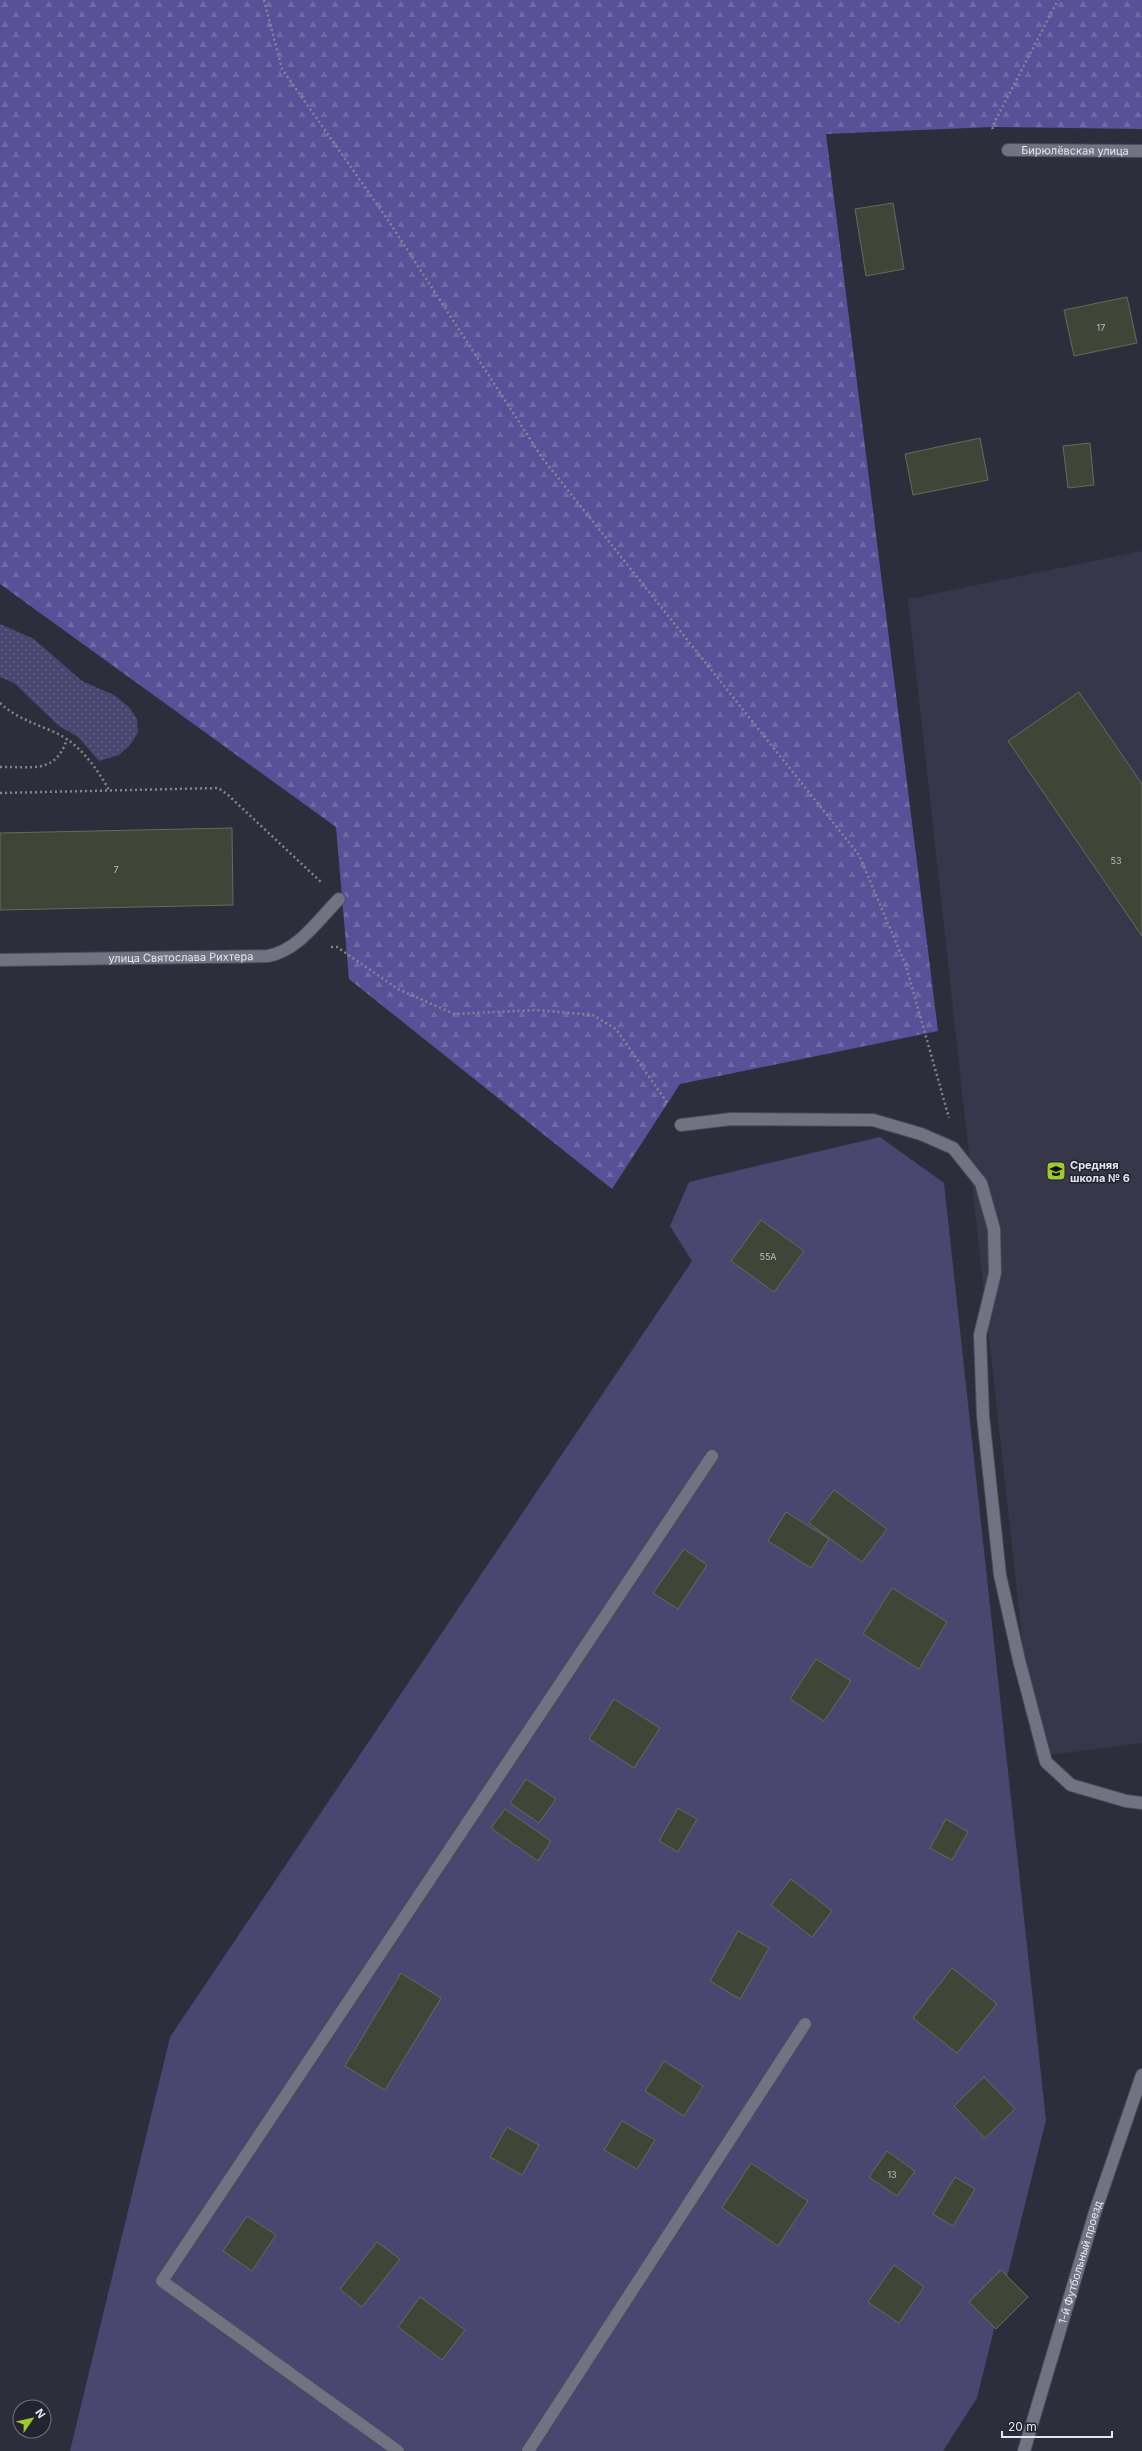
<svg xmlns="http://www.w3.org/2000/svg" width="1142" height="2451" viewBox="0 0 1142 2451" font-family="Inter,sans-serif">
  <defs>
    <pattern id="grass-dots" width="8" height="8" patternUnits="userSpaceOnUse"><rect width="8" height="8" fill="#494670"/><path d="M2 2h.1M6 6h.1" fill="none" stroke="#636185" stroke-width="1.8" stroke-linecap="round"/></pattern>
    <pattern id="forest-firs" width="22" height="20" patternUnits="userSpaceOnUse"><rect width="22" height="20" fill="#595198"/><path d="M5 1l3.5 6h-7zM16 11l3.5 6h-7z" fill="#716aa7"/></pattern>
  </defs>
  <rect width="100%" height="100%" fill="#2d2d3c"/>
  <path fill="#37364a" d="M 1142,551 L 1142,1743 L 1035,1757 L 908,599 Z"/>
  <path fill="url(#grass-dots)" d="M 0,624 L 34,639 L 82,681 L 114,695 L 129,707 L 137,719 L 138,733 L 130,745 L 119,755 L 99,761 L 78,737 L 59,726 L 14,683 L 0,677 Z"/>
  <path fill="url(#forest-firs)" d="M 0,0 L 1142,0 L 1142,129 L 992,127 L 826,134 L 938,1031 L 680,1084 L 612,1189 L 349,979 L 336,827 L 0,584 Z"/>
  <path fill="#494670" d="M 880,1137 L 944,1183 L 1046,2120 L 977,2398 L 943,2451 L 70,2451 L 170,2037 L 692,1261 L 670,1226 L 689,1182 Z"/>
  <path fill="#404637" stroke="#656c5b" d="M 893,203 L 904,269 L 866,276 L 855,209 Z
    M 1127,297 L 1137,343 L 1074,356 L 1064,310 Z
    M 980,438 L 988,480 L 913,495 L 905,454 Z
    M 1090,443 L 1094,485 L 1068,488 L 1063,446 Z
    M 1079,692 L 1142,784 L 1142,936 L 1008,741 Z
    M 232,828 L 233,905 L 0,910 L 0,833 Z
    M 761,1220 L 804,1251 L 774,1292 L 731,1261 Z
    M 834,1490 L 887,1529 L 862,1562 L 809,1523 Z
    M 786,1512 L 829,1539 L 811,1568 L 768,1541 Z
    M 684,1549 L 707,1565 L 678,1609 L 653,1593 Z
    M 892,1588 L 947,1622 L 919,1669 L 863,1634 Z
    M 816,1659 L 851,1681 L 824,1721 L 790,1699 Z
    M 614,1699 L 660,1728 L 634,1768 L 589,1739 Z
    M 526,1779 L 556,1799 L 539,1823 L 510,1803 Z
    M 678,1808 L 697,1819 L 678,1852 L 659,1841 Z
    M 505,1809 L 551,1841 L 538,1861 L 491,1828 Z
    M 946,1819 L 968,1832 L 952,1860 L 930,1848 Z
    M 791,1879 L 832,1911 L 812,1937 L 771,1905 Z
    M 738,1931 L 769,1948 L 740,1999 L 710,1981 Z
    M 952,1968 L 997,2004 L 957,2053 L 913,2018 Z
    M 401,1973 L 441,1998 L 385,2090 L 345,2066 Z
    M 664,2061 L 703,2086 L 684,2116 L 645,2091 Z
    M 984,2077 L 1015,2109 L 985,2138 L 954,2106 Z
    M 622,2121 L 655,2140 L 637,2169 L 604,2150 Z
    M 507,2127 L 539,2145 L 522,2175 L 490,2157 Z
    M 887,2151 L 915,2171 L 897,2196 L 869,2177 Z
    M 751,2163 L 808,2201 L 778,2246 L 722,2208 Z
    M 955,2177 L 975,2189 L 953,2226 L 933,2214 Z
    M 247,2216 L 276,2235 L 252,2271 L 223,2251 Z
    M 377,2242 L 400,2259 L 362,2307 L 340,2289 Z
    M 894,2265 L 924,2287 L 899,2323 L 868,2302 Z
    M 1001,2270 L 1028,2297 L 996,2329 L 969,2302 Z
    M 420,2297 L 465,2330 L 442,2360 L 398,2327 Z"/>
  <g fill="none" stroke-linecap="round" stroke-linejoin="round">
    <defs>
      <g id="minor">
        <path id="s1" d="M 1008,150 L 1142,151"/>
        <path id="s2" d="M 0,960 L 268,956 C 299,950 318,920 339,899"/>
        <path d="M 681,1125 L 731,1119 L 873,1120 L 921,1134 L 953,1148 L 981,1183 L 994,1229 L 995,1273 L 980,1335 L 983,1416 L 1000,1575 L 1019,1660 L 1046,1762 L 1071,1785 L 1126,1801 L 1142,1803"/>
        <path d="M 398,2451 L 162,2281 L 712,1456"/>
        <path d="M 528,2451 L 805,2024"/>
        <path id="s3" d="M 1024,2451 L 1095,2212 L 1142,2075"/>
      </g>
    </defs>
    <use href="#minor" stroke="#4c4b57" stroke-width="14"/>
    <path stroke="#858591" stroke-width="2.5" stroke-dasharray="2 3" stroke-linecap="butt" d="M 264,0 L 282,69 L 388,220 L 543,459 L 859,855 L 906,966 L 949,1118
      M 993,129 L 992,127 L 1058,0
      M 0,703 C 16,718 34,723 54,732 C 79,743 96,767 109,790
      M 0,767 C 32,766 55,775 67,739
      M 0,793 L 218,788 L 227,794 L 321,882
      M 331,947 L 337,947 L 398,989 L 454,1014 L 537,1010 L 593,1015 L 616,1029 L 668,1104"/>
    <use href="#minor" stroke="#727283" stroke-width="12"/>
  </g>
  <defs>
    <symbol id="school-square" viewBox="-11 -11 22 22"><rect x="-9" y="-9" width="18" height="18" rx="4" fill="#9eca2e" stroke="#232331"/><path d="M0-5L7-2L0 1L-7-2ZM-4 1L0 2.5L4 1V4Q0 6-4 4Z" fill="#111"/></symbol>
  </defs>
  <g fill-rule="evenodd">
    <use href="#school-square" x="1045" y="1160" width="22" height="22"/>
  </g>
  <g text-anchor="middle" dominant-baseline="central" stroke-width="3" stroke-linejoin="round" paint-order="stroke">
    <g font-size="9" fill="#bcbdc1">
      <text x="1101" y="327">17</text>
      <text x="1116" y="860">53</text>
      <text x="116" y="869">7</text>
      <text x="768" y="1256">55А</text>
      <text x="892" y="2174">13</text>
    </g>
    <g font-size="11" fill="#e5e5ef" stroke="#232331">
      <text stroke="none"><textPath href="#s1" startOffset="67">Бирюлёвская улица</textPath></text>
      <text stroke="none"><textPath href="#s2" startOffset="181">улица Святослава Рихтера</textPath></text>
      <text stroke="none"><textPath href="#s3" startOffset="197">1-й Футбольный проезд</textPath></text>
    </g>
    <g font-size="11" font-weight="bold" fill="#e5e5ef" stroke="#232331" text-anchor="start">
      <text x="1070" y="1165">Средняя<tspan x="1070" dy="13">школа № 6</tspan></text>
    </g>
  </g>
  <g transform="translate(32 2419) rotate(56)"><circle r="19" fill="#232331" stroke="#71717d"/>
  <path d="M0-3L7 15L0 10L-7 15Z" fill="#9eca2e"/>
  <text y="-6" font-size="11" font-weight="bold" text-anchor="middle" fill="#e5e5ef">N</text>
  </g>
  <path d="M1002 2431v6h110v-6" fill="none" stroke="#e5e5ef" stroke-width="2"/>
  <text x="1008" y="2431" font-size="12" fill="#e5e5ef" stroke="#232331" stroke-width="3" paint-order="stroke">20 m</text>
</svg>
